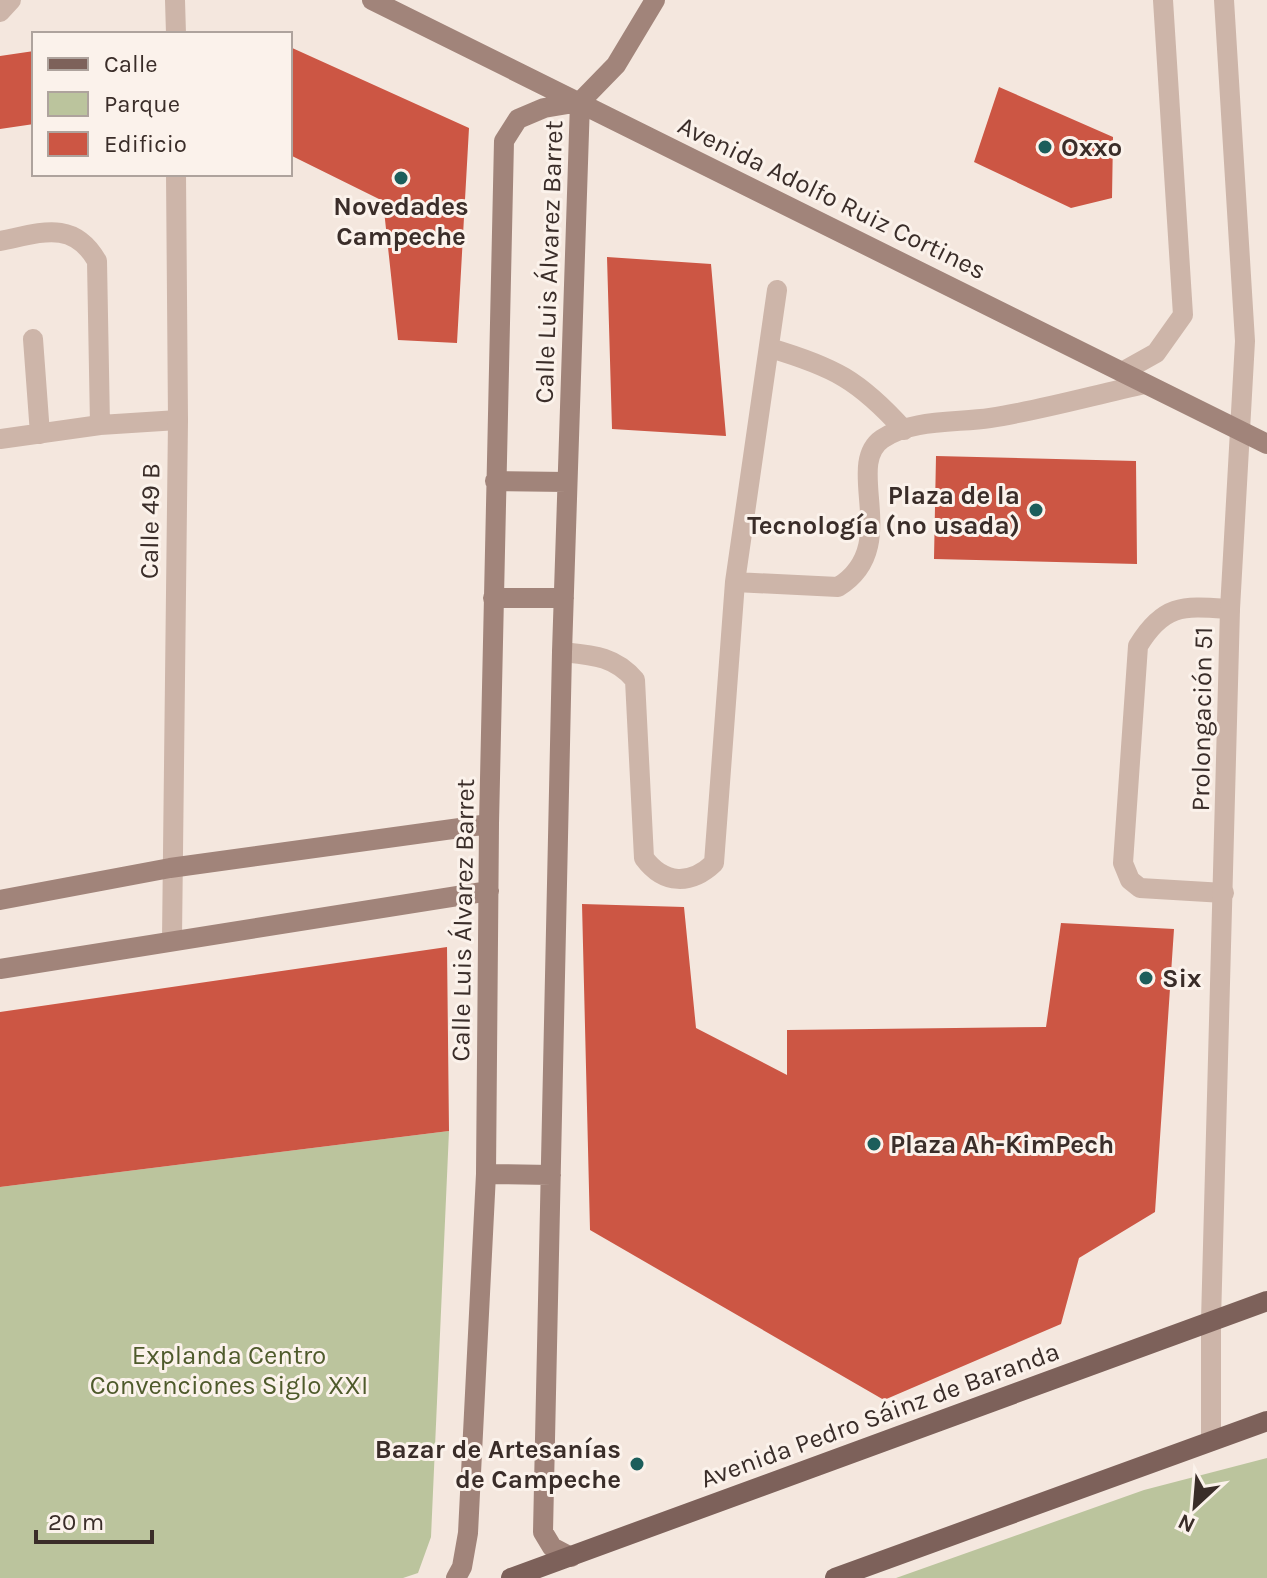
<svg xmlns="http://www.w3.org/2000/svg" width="1267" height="1578" viewBox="0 0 1267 1578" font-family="Karla,sans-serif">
  <rect width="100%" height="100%" fill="#f4e7de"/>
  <path fill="#bbc49d" d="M 449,1131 L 431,1537 L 418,1573 L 403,1578 L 0,1578 L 0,1187 Z
    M 1267,1458 L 1267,1578 L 896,1578 L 1144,1490 Z"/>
  <path fill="#cc5644" d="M 290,47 L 469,128 L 457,343 L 398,340 L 383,201 L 290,155 Z
    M 34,51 L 34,124 L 0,129 L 0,56 Z
    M 999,87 L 1113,137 L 1112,198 L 1071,208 L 974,162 Z
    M 607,257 L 711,264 L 726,436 L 612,429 Z
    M 936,456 L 1136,461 L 1137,564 L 934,559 Z
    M 582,904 L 684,907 L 696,1028 L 787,1075 L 787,1030 L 1046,1027 L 1061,923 L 1174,929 L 1155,1212 L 1079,1258 L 1061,1324 L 884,1400 L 590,1230 Z
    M 447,947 L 449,1131 L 0,1187 L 0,1012 Z"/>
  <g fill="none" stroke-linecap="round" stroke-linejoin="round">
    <path stroke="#cdb5a9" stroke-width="20" d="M 0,12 L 11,0
      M 0,241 C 40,233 73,219 97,261 L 100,425
      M 33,339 L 40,434
      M 770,348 C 834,367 859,380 904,430
      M 0,439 L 100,425 L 178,420
      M 735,582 L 777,290
      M 562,652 C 592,655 615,656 635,680 L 644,858 C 664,885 691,885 714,863 L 735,582 L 838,587 C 903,547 843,466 882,439 C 911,419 957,423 990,418 C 1042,410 1094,395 1145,384
      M 1224,893 L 1140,888 L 1130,880 L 1123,863 L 1138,646 C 1164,603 1184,606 1230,609"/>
    <path stroke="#cdb5a9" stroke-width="20" d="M 175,0 L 176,34
      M 1122,372 L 1156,353 L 1183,315 L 1163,0
      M 172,939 L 178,420 L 176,174
      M 1211,1441 L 1211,1321 L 1230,609 L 1245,341 L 1224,0"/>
    <path stroke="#a1847a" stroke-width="20" d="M 372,0 L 1267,444
      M 580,102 L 616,65 L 655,0
      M 495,481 L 567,482
      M 493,598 L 564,598
      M 0,900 L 170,868 L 489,824
      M 0,969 L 489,891
      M 486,1174 L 551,1175
      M 571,1557 L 552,1547 L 543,1532 L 562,652 L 580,102
      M 456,1578 L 462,1567 L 468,1533 L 486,1174 L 489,824 L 504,141 L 518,119 L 544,108 L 580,102"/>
    <path stroke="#7d615a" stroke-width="20" d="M 511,1578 L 1267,1301
      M 835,1578 L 1267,1421"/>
  </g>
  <g fill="#1c5e5b" stroke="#fbf2eb" stroke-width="3">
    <circle cx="1045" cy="147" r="8"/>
    <circle cx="401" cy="178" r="8"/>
    <circle cx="1036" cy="510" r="8"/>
    <circle cx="1146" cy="978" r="8"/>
    <circle cx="874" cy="1144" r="8"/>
    <circle cx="637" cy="1464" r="8"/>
  </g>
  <g text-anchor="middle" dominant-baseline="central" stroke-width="6" stroke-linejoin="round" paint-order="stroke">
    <g font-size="26" font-weight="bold" fill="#3a2d29" stroke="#fbf2eb" text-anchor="start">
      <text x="1061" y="147">Oxxo</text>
      <text x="401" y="206" text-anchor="middle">Novedades<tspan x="401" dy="30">Campeche</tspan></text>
      <text x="1020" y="495" text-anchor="end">Plaza de la<tspan x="1020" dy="30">Tecnología (no usada)</tspan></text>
      <text x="1162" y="978">Six</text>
      <text x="890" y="1144">Plaza Ah-KimPech</text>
      <text x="621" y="1449" text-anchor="end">Bazar de Artesanías<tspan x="621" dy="30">de Campeche</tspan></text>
    </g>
    <g font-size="26" fill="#3a2d29" stroke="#fbf2eb">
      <text transform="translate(832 198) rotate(26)">Avenida Adolfo Ruiz Cortines</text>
      <text transform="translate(549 262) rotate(-88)">Calle Luis Álvarez Barret</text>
      <text transform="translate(150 521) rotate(-89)">Calle 49 B</text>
      <text transform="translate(1202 719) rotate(-89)">Prolongación 51</text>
      <text transform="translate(463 920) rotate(-89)">Calle Luis Álvarez Barret</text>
      <text transform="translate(880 1415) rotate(-20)">Avenida Pedro Sáinz de Baranda</text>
    </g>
    <g font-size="26" fill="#4e5a2b" stroke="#fbf2eb">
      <text x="229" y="1355">Explanda Centro<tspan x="229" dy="30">Convenciones Siglo XXI</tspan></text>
    </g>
  </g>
  <rect x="32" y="32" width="260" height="144" fill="#fbf2eb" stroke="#aea39d" stroke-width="2"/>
  <rect x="48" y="58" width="40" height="12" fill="#7d615a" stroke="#aea39d" stroke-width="2"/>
  <text x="104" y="72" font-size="24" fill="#3a2d29">Calle</text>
  <rect x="48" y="92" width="40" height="24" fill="#bbc49d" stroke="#aea39d" stroke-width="2"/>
  <text x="104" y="112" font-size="24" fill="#3a2d29">Parque</text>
  <rect x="48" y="132" width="40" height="24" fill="#cc5644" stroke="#aea39d" stroke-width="2"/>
  <text x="104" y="152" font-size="24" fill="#3a2d29">Edificio</text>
  <g transform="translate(1195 1506) rotate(206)" stroke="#fbf2eb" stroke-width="6" paint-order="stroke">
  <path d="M0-6L14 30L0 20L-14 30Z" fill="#3a2d29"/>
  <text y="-12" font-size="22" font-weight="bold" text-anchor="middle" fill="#3a2d29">N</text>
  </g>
  <path d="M36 1530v12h116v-12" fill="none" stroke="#3a2d29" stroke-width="4"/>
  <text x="48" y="1530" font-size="24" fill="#3a2d29" stroke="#fbf2eb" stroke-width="6" paint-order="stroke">20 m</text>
</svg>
